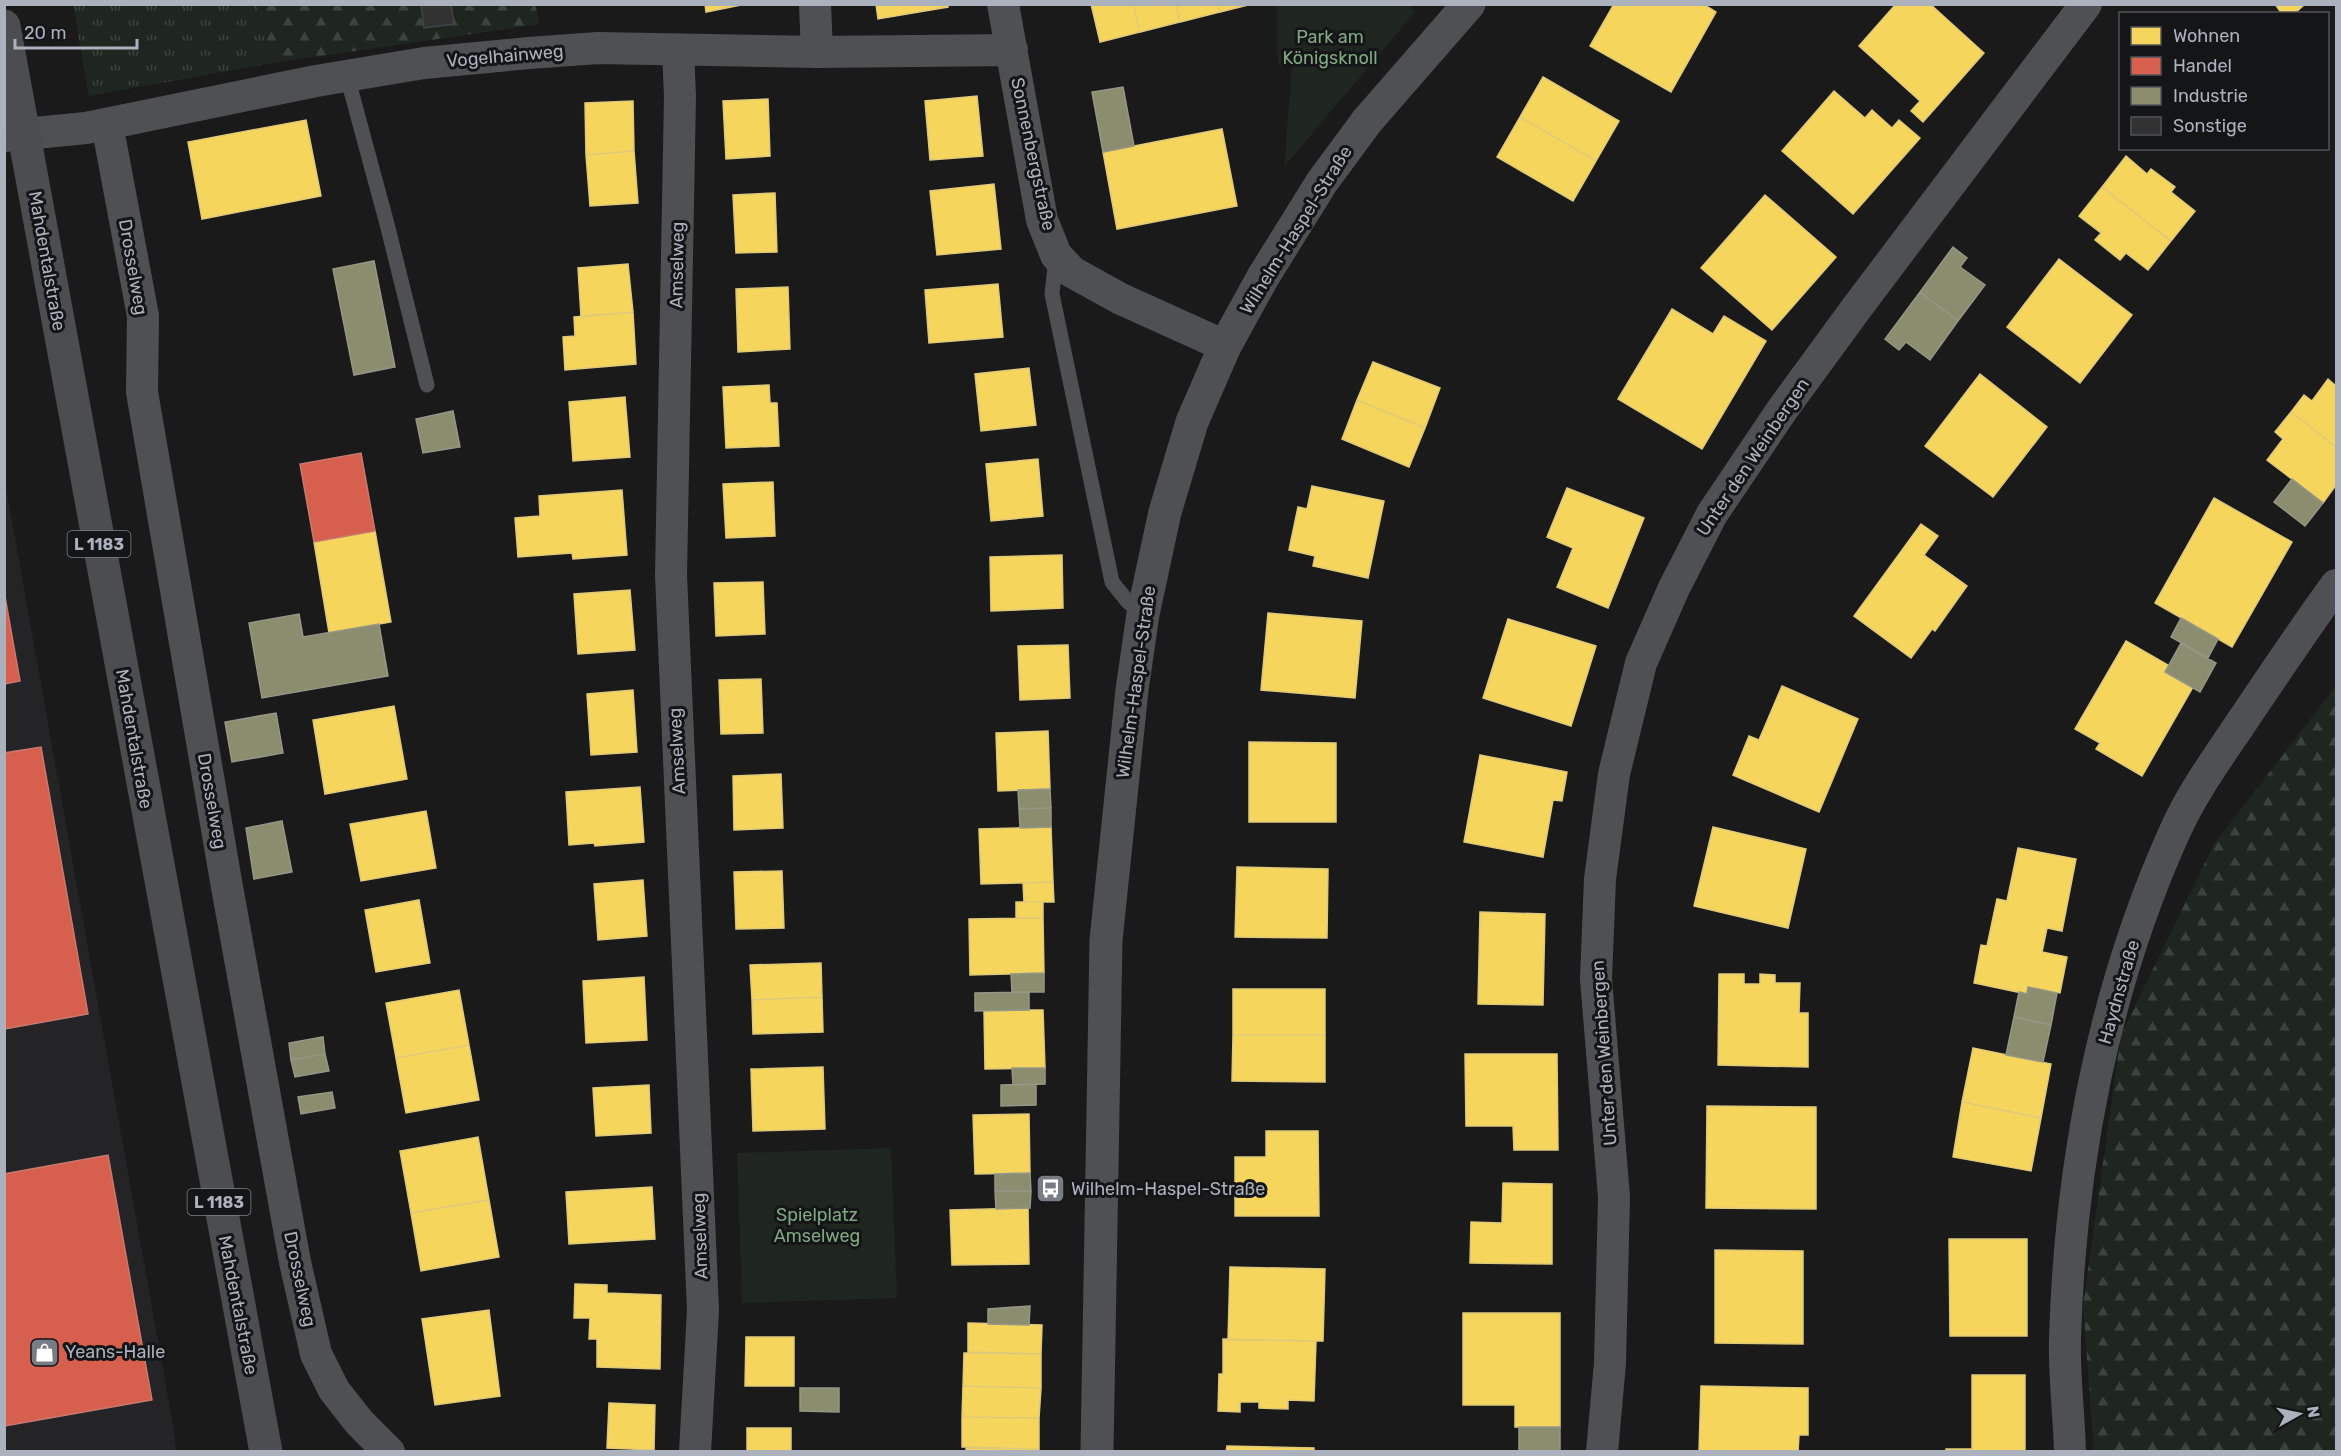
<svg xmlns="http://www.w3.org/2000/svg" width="2341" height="1456" viewBox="0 0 2341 1456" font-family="Rubik,sans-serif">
  <defs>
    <pattern id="grass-tufts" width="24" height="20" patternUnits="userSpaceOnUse" patternTransform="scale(1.5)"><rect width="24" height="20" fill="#1e261f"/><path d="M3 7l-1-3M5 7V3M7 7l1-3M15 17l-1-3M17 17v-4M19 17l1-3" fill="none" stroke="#3c433e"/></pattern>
    <pattern id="forest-firs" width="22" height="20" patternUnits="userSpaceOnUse" patternTransform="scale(1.5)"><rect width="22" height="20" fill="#1e261f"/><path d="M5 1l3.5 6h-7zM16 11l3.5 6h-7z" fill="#3c433e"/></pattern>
  </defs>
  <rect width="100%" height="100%" fill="#1a1a1b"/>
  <path fill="#242427" d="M 4,476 L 174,1431 L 176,1451 L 5,1451 Z"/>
  <path fill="url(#grass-tufts)" d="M 73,5 L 258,5 L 273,63 L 89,96 Z"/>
  <path fill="url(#forest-firs)" d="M 258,5 L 535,5 L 540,24 L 273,63 Z
    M 2336,686 L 2336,1451 L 2094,1452 L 2083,1305 L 2121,1035 L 2214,844 Z"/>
  <path fill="#1e261f" d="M 1277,5 L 1408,5 L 1415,12 L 1284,167 L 1292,66 L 1278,65 Z
    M 891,1148 L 897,1298 L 742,1303 L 737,1153 Z"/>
  <path fill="#f6d55c" stroke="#e0ca79" stroke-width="1.5" d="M 705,4 L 746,4 L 706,12 Z
    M 876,4 L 948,4 L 948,7 L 878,19 Z
    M 1091,4 L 1133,4 L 1140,32 L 1100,42 Z
    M 1133,4 L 1176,4 L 1180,22 L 1140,32 Z
    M 1176,4 L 1218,4 L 1220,12 L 1180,22 Z
    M 1218,4 L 1252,4 L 1220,12 Z
    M 1614,4 L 1703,4 L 1716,12 L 1671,92 L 1590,46 Z
    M 1896,4 L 1930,4 L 1984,53 L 1923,122 L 1911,111 L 1920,101 L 1859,46 Z
    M 2275,4 L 2305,4 L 2294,14 L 2282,14 Z
    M 1543,77 L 1619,121 L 1596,161 L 1520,117 Z
    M 1834,91 L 1865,118 L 1872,110 L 1892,128 L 1899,120 L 1920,138 L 1853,214 L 1782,151 Z
    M 977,96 L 983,156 L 930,160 L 925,101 Z
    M 768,99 L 770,156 L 726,159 L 723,101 Z
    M 633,101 L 634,151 L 586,155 L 585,103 Z
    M 1520,117 L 1596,161 L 1573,201 L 1497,157 Z
    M 306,120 L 321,196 L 202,219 L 188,142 Z
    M 1222,129 L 1237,206 L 1117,229 L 1103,152 Z
    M 634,151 L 638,203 L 590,206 L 586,155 Z
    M 2126,156 L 2147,174 L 2151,169 L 2175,187 L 2171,192 L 2195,211 L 2171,241 L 2102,187 Z
    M 994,184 L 1001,249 L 937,255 L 930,191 Z
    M 2102,187 L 2171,241 L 2148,270 L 2126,253 L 2120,260 L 2095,240 L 2101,233 L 2079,216 Z
    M 775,193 L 777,252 L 736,253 L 733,195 Z
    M 1765,195 L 1836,257 L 1772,330 L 1701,268 Z
    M 2059,259 L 2132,315 L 2080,383 L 2007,327 Z
    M 628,264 L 633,312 L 581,317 L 578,268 Z
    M 998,284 L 1003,337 L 929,343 L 925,290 Z
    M 788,287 L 790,349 L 738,352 L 736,289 Z
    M 1672,309 L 1713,334 L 1724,316 L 1766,341 L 1702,449 L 1618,399 Z
    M 633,312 L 636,364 L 565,370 L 563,337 L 575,336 L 574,317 Z
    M 1373,362 L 1440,388 L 1425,428 L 1357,400 Z
    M 1029,368 L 1036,425 L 981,431 L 975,374 Z
    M 1980,374 L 2047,427 L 1993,497 L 1925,446 Z
    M 2328,379 L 2336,386 L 2336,447 L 2291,412 L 2304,395 L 2312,401 Z
    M 769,385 L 770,403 L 777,403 L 779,446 L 726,448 L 723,387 Z
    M 625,397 L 630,457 L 573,461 L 569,402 Z
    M 1357,400 L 1425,428 L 1409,467 L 1342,439 Z
    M 2291,412 L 2336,447 L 2336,485 L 2323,503 L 2267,460 L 2283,439 L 2275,432 Z
    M 1038,459 L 1043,516 L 991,521 L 986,464 Z
    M 773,482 L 775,536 L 726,538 L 723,484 Z
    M 1312,486 L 1384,501 L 1368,578 L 1313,566 L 1315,556 L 1289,550 L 1298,507 L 1307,509 Z
    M 1567,488 L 1644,518 L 1608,608 L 1557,587 L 1573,548 L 1547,537 Z
    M 622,490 L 627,555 L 573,559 L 572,553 L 518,557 L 515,518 L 540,516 L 539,496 Z
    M 2214,498 L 2292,542 L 2232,647 L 2155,603 Z
    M 1921,524 L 1938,536 L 1924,555 L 1967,586 L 1935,631 L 1932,629 L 1911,658 L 1854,616 Z
    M 375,531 L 391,622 L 329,633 L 314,542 Z
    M 1062,555 L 1063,608 L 991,611 L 990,557 Z
    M 763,582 L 765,634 L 716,636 L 714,583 Z
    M 630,590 L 635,650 L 578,654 L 574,594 Z
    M 1268,613 L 1362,621 L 1355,698 L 1261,690 Z
    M 1508,619 L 1596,646 L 1571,726 L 1483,698 Z
    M 2126,641 L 2168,665 L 2165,672 L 2193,687 L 2142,776 L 2096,749 L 2100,743 L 2075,729 Z
    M 1068,645 L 1070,698 L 1020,700 L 1018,646 Z
    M 761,679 L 763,733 L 721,734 L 719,680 Z
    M 1782,686 L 1858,719 L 1819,812 L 1733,775 L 1749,736 L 1759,740 Z
    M 633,690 L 637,752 L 591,755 L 587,694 Z
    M 394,706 L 407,779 L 325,794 L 313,720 Z
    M 1048,731 L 1050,789 L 998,791 L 996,733 Z
    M 1249,742 L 1336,743 L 1336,822 L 1249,822 Z
    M 1480,755 L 1567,772 L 1562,801 L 1553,800 L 1543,857 L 1464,842 Z
    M 781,774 L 783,828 L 734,830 L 733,776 Z
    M 640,787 L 644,842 L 595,846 L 594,843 L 569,845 L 566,792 Z
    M 426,811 L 436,868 L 361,881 L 350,824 Z
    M 1051,827 L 1053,882 L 981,884 L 979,829 Z
    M 1713,827 L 1806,849 L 1788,928 L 1694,906 Z
    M 2018,848 L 2076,859 L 2062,931 L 2047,928 L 2042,952 L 2067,957 L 2060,993 L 2028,987 L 2027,994 L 1974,983 L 1981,945 L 1987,946 L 1997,899 L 2007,901 Z
    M 1237,867 L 1328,869 L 1327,938 L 1235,937 Z
    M 782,871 L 784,928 L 736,929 L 734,872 Z
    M 643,880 L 647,936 L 598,940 L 594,884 Z
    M 1053,882 L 1054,902 L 1024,902 L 1023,883 Z
    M 419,900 L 430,963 L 376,972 L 365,910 Z
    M 1016,902 L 1043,902 L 1043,918 L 1016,918 Z
    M 1480,912 L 1545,914 L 1543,1005 L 1478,1004 Z
    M 1043,918 L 1044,973 L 970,975 L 969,919 Z
    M 821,963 L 822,997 L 752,1000 L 750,965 Z
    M 1719,974 L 1744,974 L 1744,984 L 1760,984 L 1760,974 L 1775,975 L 1775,983 L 1800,983 L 1799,1013 L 1808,1013 L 1808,1067 L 1718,1065 Z
    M 644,977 L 647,1040 L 586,1043 L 583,981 Z
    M 1233,989 L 1325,989 L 1325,1035 L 1233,1035 Z
    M 459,990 L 469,1045 L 396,1058 L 386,1003 Z
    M 822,997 L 823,1032 L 753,1034 L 752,1000 Z
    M 984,1010 L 1043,1010 L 1045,1068 L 985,1069 Z
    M 1233,1035 L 1325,1035 L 1325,1082 L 1232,1081 Z
    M 469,1045 L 479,1100 L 406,1113 L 396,1058 Z
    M 1973,1048 L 2051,1064 L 2041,1118 L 1962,1102 Z
    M 1465,1054 L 1557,1054 L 1558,1150 L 1514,1150 L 1513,1126 L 1466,1126 Z
    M 823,1067 L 825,1129 L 753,1131 L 751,1069 Z
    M 649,1085 L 651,1133 L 596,1136 L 593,1088 Z
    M 1962,1102 L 2041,1118 L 2031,1171 L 1953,1157 Z
    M 1707,1106 L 1816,1107 L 1816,1209 L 1706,1208 Z
    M 1029,1114 L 1030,1173 L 975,1174 L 973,1115 Z
    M 1266,1131 L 1318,1131 L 1319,1216 L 1235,1216 L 1235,1157 L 1266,1157 Z
    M 478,1137 L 489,1200 L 411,1213 L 400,1151 Z
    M 1503,1183 L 1552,1184 L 1552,1264 L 1470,1263 L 1471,1222 L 1502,1223 Z
    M 652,1187 L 655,1239 L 569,1244 L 566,1192 Z
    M 489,1200 L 499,1257 L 421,1271 L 411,1213 Z
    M 1028,1208 L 1029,1264 L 952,1265 L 950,1210 Z
    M 1949,1239 L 2027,1239 L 2027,1336 L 1950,1336 Z
    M 1715,1250 L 1803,1251 L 1803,1344 L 1715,1343 Z
    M 1230,1267 L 1325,1269 L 1323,1341 L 1228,1340 Z
    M 575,1284 L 607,1285 L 607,1293 L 661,1295 L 660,1369 L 597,1367 L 597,1339 L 589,1339 L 590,1318 L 574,1318 Z
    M 489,1310 L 500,1396 L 435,1405 L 422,1319 Z
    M 1463,1313 L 1560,1313 L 1560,1427 L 1515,1427 L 1515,1405 L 1463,1405 Z
    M 968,1323 L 1042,1325 L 1041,1354 L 968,1352 Z
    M 746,1337 L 794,1337 L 794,1386 L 745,1386 Z
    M 1223,1339 L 1316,1341 L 1314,1401 L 1288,1400 L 1288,1409 L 1259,1408 L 1259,1402 L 1240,1402 L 1240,1412 L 1218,1411 L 1219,1374 L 1223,1374 Z
    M 964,1353 L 1041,1354 L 1041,1388 L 963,1386 Z
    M 1972,1375 L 2025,1375 L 2025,1452 L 1946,1452 L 1946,1449 L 1972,1449 Z
    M 963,1386 L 1041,1388 L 1039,1418 L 962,1417 Z
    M 1701,1386 L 1808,1388 L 1808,1435 L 1799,1435 L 1798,1452 L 1699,1451 Z
    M 609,1403 L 655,1405 L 654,1450 L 607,1448 Z
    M 962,1417 L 1039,1418 L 1039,1449 L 962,1447 Z
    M 747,1428 L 791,1428 L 791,1452 L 747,1452 Z
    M 1227,1446 L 1314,1448 L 1314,1452 L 1226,1452 Z
    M 966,1448 L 1039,1449 L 1039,1452 L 966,1452 Z"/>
  <path fill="#d6604d" stroke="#c9786f" stroke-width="1.5" d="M 361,453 L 375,531 L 314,542 L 300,464 Z
    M 4,591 L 20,681 L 4,684 Z
    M 41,747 L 88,1014 L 4,1029 L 4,753 Z
    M 108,1155 L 152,1400 L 4,1426 L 4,1174 Z"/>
  <path fill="#8c8c6e" stroke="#959786" stroke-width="1.5" d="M 1123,87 L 1134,146 L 1103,152 L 1092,92 Z
    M 1953,247 L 1967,258 L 1960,267 L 1985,285 L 1958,321 L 1920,292 Z
    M 374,261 L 395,367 L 354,375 L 333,269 Z
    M 1920,292 L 1958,321 L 1930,360 L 1906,342 L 1899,350 L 1885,339 Z
    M 453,411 L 460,447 L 423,453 L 416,419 Z
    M 2292,479 L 2323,503 L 2305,526 L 2274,502 Z
    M 299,614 L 303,637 L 379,624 L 388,676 L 262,698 L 249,623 Z
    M 2181,618 L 2218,639 L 2208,658 L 2171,637 Z
    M 2181,643 L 2216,663 L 2200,692 L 2165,672 Z
    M 276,713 L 283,753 L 232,762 L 225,722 Z
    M 1050,789 L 1051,808 L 1019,809 L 1018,790 Z
    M 1051,808 L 1051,827 L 1020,828 L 1019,809 Z
    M 282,821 L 292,872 L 254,879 L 246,828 Z
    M 1044,973 L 1044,992 L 1012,992 L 1011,974 Z
    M 2028,987 L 2057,993 L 2051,1025 L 2014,1017 L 2019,992 L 2027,994 Z
    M 1029,992 L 1029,1010 L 975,1011 L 975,993 Z
    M 2014,1017 L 2051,1025 L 2043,1062 L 2006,1055 Z
    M 323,1037 L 325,1054 L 291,1060 L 289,1043 Z
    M 325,1054 L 329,1071 L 295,1077 L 291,1060 Z
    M 1012,1068 L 1045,1068 L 1045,1084 L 1013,1085 Z
    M 1036,1084 L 1036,1105 L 1001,1106 L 1001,1085 Z
    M 332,1092 L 335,1108 L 301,1114 L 298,1097 Z
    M 1030,1173 L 1031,1191 L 995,1191 L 995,1174 Z
    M 995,1191 L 1031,1191 L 1030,1208 L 996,1209 Z
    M 1030,1306 L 1029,1325 L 988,1324 L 988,1309 Z
    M 800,1388 L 839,1388 L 839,1412 L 800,1411 Z
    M 1519,1427 L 1560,1427 L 1560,1452 L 1519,1452 Z"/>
  <path fill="#323233" stroke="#434447" stroke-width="1.5" d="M 421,4 L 451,4 L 454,24 L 424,28 Z"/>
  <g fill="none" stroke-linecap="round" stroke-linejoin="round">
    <path stroke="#4e5054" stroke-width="15" d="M 347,76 L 387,224 L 427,385
      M 1056,258 L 1052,294 L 1112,582 L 1128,602 L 1143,614"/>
    <path stroke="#4e5054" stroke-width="32" d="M 815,4 L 817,52
      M 1003,4 L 1042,220 L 1056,255 L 1072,272 L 1121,299 L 1225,346
      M 678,50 L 680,96 L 671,575 L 703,1310 L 695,1452
      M 107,124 L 143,316 L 142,392 L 227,887 L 295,1262 L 316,1354 L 334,1390 L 359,1422 L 389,1452
      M 4,136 L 86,128 L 316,81 L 424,63 L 529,53 L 598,48 L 817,52 L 1012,50
      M 1602,1452 L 1610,1363 L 1614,1197 L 1596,979 L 1600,879 L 1614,774 L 1641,663 L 1674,588 L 1712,514 L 1782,410 L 1858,306 L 2086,4
      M 2070,1452 C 2069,1414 2064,1377 2065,1339 C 2070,1166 2103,990 2175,831 C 2193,791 2219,756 2243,720 C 2274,674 2304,629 2336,585"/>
    <path stroke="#4e5054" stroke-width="33" d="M 1097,1452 L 1106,940 L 1132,690 L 1143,614 L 1165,512 L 1192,422 L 1225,346 L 1263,277 L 1322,182 L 1367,121 L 1469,4"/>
    <path stroke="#4c4d50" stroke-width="33" d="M 4,26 L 266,1452"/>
  </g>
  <defs>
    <symbol id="bus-square" viewBox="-11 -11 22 22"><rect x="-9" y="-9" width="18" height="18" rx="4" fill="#787c84" stroke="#141517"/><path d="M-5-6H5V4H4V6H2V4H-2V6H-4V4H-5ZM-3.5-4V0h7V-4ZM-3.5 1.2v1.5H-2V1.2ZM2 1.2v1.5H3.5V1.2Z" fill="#fff"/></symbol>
    <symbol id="shop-square" viewBox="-11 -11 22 22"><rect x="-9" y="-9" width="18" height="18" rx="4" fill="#787c84" stroke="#141517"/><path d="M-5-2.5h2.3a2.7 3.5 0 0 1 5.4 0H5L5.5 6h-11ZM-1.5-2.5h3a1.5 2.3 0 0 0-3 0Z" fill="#fff"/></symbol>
  </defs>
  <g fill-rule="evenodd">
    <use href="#bus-square" x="1034" y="1172" width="33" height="33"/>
    <use href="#shop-square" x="28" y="1336" width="33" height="33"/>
  </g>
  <g text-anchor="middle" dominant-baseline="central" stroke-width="6" stroke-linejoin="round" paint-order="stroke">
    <g fill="#141517" stroke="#7e828b" stroke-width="1.5">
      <rect x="67.5" y="531" width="63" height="26" rx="4.5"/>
      <rect x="187.5" y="1189" width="63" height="26" rx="4.5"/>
    </g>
    <g font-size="16" font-weight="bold" fill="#abb1bd">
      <text x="99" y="544">L 1183</text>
      <text x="219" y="1202">L 1183</text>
    </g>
    <g font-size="18" fill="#81a981" stroke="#141517">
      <text x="1330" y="37">Park am<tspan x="1330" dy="21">Königsknoll</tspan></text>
      <text x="817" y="1215">Spielplatz<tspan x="817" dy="21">Amselweg</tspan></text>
    </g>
    <g font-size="18" fill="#abb1bd" stroke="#141517">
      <text transform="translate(505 56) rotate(-5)">Vogelhainweg</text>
      <text transform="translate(1033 154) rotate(78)">Sonnenbergstraße</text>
      <text transform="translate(1296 230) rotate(-58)">Wilhelm-Haspel-Straße</text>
      <text transform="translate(47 261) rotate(80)">Mahdentalstraße</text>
      <text transform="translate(677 265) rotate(-89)">Amselweg</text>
      <text transform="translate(133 267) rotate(80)">Drosselweg</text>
      <text transform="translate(1753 457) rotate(-56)">Unter den Weinbergen</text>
      <text transform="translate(1136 682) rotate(-82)">Wilhelm-Haspel-Straße</text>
      <text transform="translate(134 739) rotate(80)">Mahdentalstraße</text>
      <text transform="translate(677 751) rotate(-93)">Amselweg</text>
      <text transform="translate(212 801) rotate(80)">Drosselweg</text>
      <text transform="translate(2119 992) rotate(-74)">Haydnstraße</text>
      <text transform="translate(1604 1053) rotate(-94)">Unter den Weinbergen</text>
      <text transform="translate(700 1236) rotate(-92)">Amselweg</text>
      <text transform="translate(300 1279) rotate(78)">Drosselweg</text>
      <text transform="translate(238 1305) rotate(79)">Mahdentalstraße</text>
    </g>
    <g font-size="18" fill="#abb1bd" stroke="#141517" text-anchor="start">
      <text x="1071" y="1189">Wilhelm-Haspel-Straße</text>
      <text x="65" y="1352">Yeans-Halle</text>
    </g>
  </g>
  <rect width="2341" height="1456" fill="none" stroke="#abb1bd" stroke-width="12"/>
  <rect x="2119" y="12" width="210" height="138" fill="#141517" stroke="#505359" stroke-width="1.5"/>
  <rect x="2131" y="27" width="30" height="18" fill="#f6d55c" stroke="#505359" stroke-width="1.5"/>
  <text x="2173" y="42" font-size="18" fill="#abb1bd">Wohnen</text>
  <rect x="2131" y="57" width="30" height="18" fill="#d6604d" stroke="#505359" stroke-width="1.5"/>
  <text x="2173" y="72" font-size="18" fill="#abb1bd">Handel</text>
  <rect x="2131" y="87" width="30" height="18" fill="#8c8c6e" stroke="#505359" stroke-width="1.5"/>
  <text x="2173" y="102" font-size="18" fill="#abb1bd">Industrie</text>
  <rect x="2131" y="117" width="30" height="18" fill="#323233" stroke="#505359" stroke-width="1.5"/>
  <text x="2173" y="132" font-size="18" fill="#abb1bd">Sonstige</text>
  <g transform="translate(2299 1414) rotate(81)" stroke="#141517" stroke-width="4.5" paint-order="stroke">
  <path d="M0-4.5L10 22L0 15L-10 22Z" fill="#abb1bd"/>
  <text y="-9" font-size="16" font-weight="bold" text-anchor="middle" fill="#abb1bd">N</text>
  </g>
  <path d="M15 39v9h122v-9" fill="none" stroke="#abb1bd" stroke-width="3"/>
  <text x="24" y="39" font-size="18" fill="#abb1bd" stroke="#141517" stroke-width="4.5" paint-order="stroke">20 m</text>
</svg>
